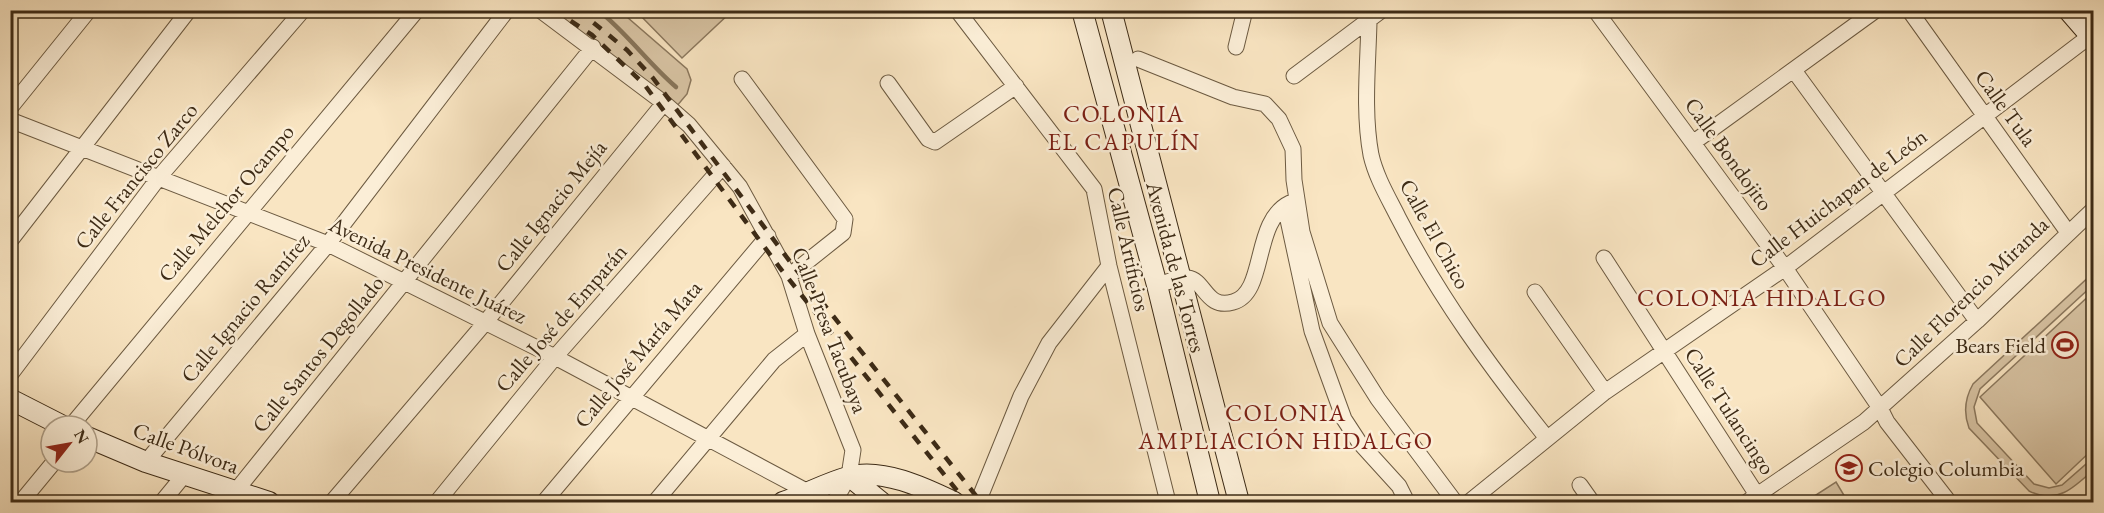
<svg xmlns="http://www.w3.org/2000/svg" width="2104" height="513" viewBox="0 0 2104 513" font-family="'EB Garamond',serif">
  <rect width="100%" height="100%" fill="#f9e5c2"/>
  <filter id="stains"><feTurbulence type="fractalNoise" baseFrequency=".00333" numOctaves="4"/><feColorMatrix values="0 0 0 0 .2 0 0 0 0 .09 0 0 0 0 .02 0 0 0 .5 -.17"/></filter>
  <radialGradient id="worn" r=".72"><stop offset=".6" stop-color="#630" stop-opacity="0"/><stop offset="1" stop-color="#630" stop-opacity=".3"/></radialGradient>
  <path fill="#d9c5a5" stroke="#8b785e" stroke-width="1.5" d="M 549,11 L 620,11 L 687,69 L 691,80 L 687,94 L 676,107 Z
    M 636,11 L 732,11 L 682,58 Z
    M 2093,273 L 2093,285 L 1980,389 L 1974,407 L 1977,423 L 2034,484 L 2049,488 L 2062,485 L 2093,458 L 2093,470 C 2074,488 2056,505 2029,491 L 1969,428 C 1963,412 1965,398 1973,384 Z
    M 2093,292 L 2093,449 L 2056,484 L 1980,397 Z
    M 1836,482 L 1848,502 L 1805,502 Z"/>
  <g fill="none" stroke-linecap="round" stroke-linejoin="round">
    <path stroke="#87755a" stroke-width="4.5" d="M 598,10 C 627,33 648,63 676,87"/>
    <defs>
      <path id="street" d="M 540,10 L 664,103 L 689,125 L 740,187 L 789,276 L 807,334 L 853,450 L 849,476 L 834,502
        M 957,10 L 1094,189 L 1109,266 L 1168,502
        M 1595,10 L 1785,268 L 1880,408 L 1887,422 L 1949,502
        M 1909,10 L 2067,231
        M 1369,22 C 1368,65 1363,112 1371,155 C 1376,177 1388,197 1398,217 C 1439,297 1491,368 1546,437
        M 1236,47 L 1245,10
        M 1138,59 L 1233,97 L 1265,104 L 1279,119 L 1293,149 L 1294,180 L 1302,232 L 1330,323 L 1378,399 L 1455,502
        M 1795,72 L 1977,321
        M 1294,76 L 1382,10
        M 742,79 L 845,219 L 843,233 L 789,276
        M 888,83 L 928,139 L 935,142 L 1016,86
        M 10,108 L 89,10
        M 10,120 L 328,244 L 555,357 L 810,493
        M 1694,142 L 1876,10
        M 1285,206 L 1312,331 L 1344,419 L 1359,442 L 1399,486 L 1407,502
        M 10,241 L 189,10
        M 1604,258 L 1757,495
        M 1157,285 C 1165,283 1179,277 1188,278 C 1205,280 1206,310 1233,302 C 1267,293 1252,221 1290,203
        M 1535,292 L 1605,392
        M 10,375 L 160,176 L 303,10
        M 71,426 L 417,10
        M 146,462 L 328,244 L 507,10
        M 1580,485 L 1592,502
        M 235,492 L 593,47
        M 21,502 L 54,462
        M 162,502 L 185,474
        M 332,502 L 484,324 L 664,103
        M 437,502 L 555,357 L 723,166
        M 544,502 L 768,236
        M 655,502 L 774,360 L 807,334
        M 978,502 L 1021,396 L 1049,343 L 1109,266
        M 1469,502 L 1605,392 L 1785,268 L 2090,36
        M 1747,502 L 1864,422 L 1977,321 L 2094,209"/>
      <path id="secondary" d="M 1082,10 L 1157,285 L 1210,502
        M 1111,10 L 1239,502
        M 2068,10 L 2094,40
        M 10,399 L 63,426
        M 87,437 L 146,462 L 269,502
        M 849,476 L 881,502
        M 783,502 C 805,495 826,483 848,477 C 881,467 925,488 954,502"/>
    </defs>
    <use href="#street" stroke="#6c5a41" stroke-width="17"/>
    <use href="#secondary" stroke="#3d2b16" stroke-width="22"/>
    <use href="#street" stroke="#fbeed7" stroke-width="15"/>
    <use href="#secondary" stroke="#fbeed7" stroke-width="20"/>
    <path stroke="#3d2b16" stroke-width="4.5" stroke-dasharray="10 10" stroke-linecap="butt" d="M 554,10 L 592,35 L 644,84 L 780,268 L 966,502
      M 578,10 L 627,50 L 653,78 L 791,263 L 981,502"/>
  </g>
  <defs>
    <symbol id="stadium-ring" viewBox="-11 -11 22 22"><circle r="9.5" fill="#fbeed7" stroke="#8f2418" stroke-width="1.5"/><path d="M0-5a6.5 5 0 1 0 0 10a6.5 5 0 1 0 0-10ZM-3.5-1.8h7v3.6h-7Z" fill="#8f2418"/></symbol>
    <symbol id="school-ring" viewBox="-11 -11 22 22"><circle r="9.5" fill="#fbeed7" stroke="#8f2418" stroke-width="1.5"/><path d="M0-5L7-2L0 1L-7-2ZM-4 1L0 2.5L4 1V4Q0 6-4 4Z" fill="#8f2418"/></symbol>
  </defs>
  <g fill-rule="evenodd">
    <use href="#stadium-ring" x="2050" y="330" width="30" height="30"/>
    <use href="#school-ring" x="1834" y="453" width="30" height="30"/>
  </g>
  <g text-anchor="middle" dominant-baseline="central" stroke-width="5" stroke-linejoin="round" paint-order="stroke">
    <g font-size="22" fill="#3d2b16" stroke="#fbeed7">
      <text transform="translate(2006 108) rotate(54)">Calle Tula</text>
      <text transform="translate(1729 154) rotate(54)">Calle Bondojito</text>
      <text transform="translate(136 176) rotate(-51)">Calle Francisco Zarco</text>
      <text transform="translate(1838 198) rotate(-37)">Calle Huichapan de León</text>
      <text transform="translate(226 203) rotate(-50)">Calle Melchor Ocampo</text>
      <text transform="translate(551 206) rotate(-51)">Calle Ignacio Mejía</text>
      <text transform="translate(1435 234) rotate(61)">Calle El Chico</text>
      <text transform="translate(1129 249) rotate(77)">Calle Artificios</text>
      <text transform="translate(1176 267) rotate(75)">Avenida de las Torres</text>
      <text transform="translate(428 270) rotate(26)">Avenida Presidente Juárez</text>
      <text transform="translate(1971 292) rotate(-44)">Calle Florencio Miranda</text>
      <text transform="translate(245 308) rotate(-50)">Calle Ignacio Ramírez</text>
      <text transform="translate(561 318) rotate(-49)">Calle José de Emparán</text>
      <text transform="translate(830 330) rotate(69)">Calle Presa Tacubaya</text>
      <text transform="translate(318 354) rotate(-51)">Calle Santos Degollado</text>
      <text transform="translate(638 354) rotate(-50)">Calle José María Mata</text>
      <text transform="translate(1730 411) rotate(57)">Calle Tulancingo</text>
      <text transform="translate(186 448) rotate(20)">Calle Pólvora</text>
    </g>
    <g font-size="22" fill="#3d2b16" stroke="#fbeed7" text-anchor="end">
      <text x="2046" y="345">Bears Field</text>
      <text x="1868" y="468" text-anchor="start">Colegio Columbia</text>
    </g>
    <g font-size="24" letter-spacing="1.5" fill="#7a1f14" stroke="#fbeed7">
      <text x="1124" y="113">COLONIA<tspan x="1124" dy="28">EL CAPULÍN</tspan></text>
      <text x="1762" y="297">COLONIA HIDALGO</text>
      <text x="1286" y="412">COLONIA<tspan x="1286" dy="28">AMPLIACIÓN HIDALGO</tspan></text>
    </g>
  </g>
  <rect width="2104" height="513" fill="none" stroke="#f9e5c2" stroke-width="36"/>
  <rect x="12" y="12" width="2080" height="489" fill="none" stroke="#3d2b16" stroke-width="3"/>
  <rect x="18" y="18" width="2068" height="477" fill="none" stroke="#3d2b16" stroke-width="1.5"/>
  <g transform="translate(69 444) rotate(59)"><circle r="28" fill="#fbeed7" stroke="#afa08a" stroke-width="1.5"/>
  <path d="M0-4.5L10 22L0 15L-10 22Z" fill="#8f2418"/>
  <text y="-9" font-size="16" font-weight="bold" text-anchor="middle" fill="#3d2b16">N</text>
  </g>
  <rect width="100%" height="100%" filter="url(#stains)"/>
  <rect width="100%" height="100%" fill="url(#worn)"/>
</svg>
